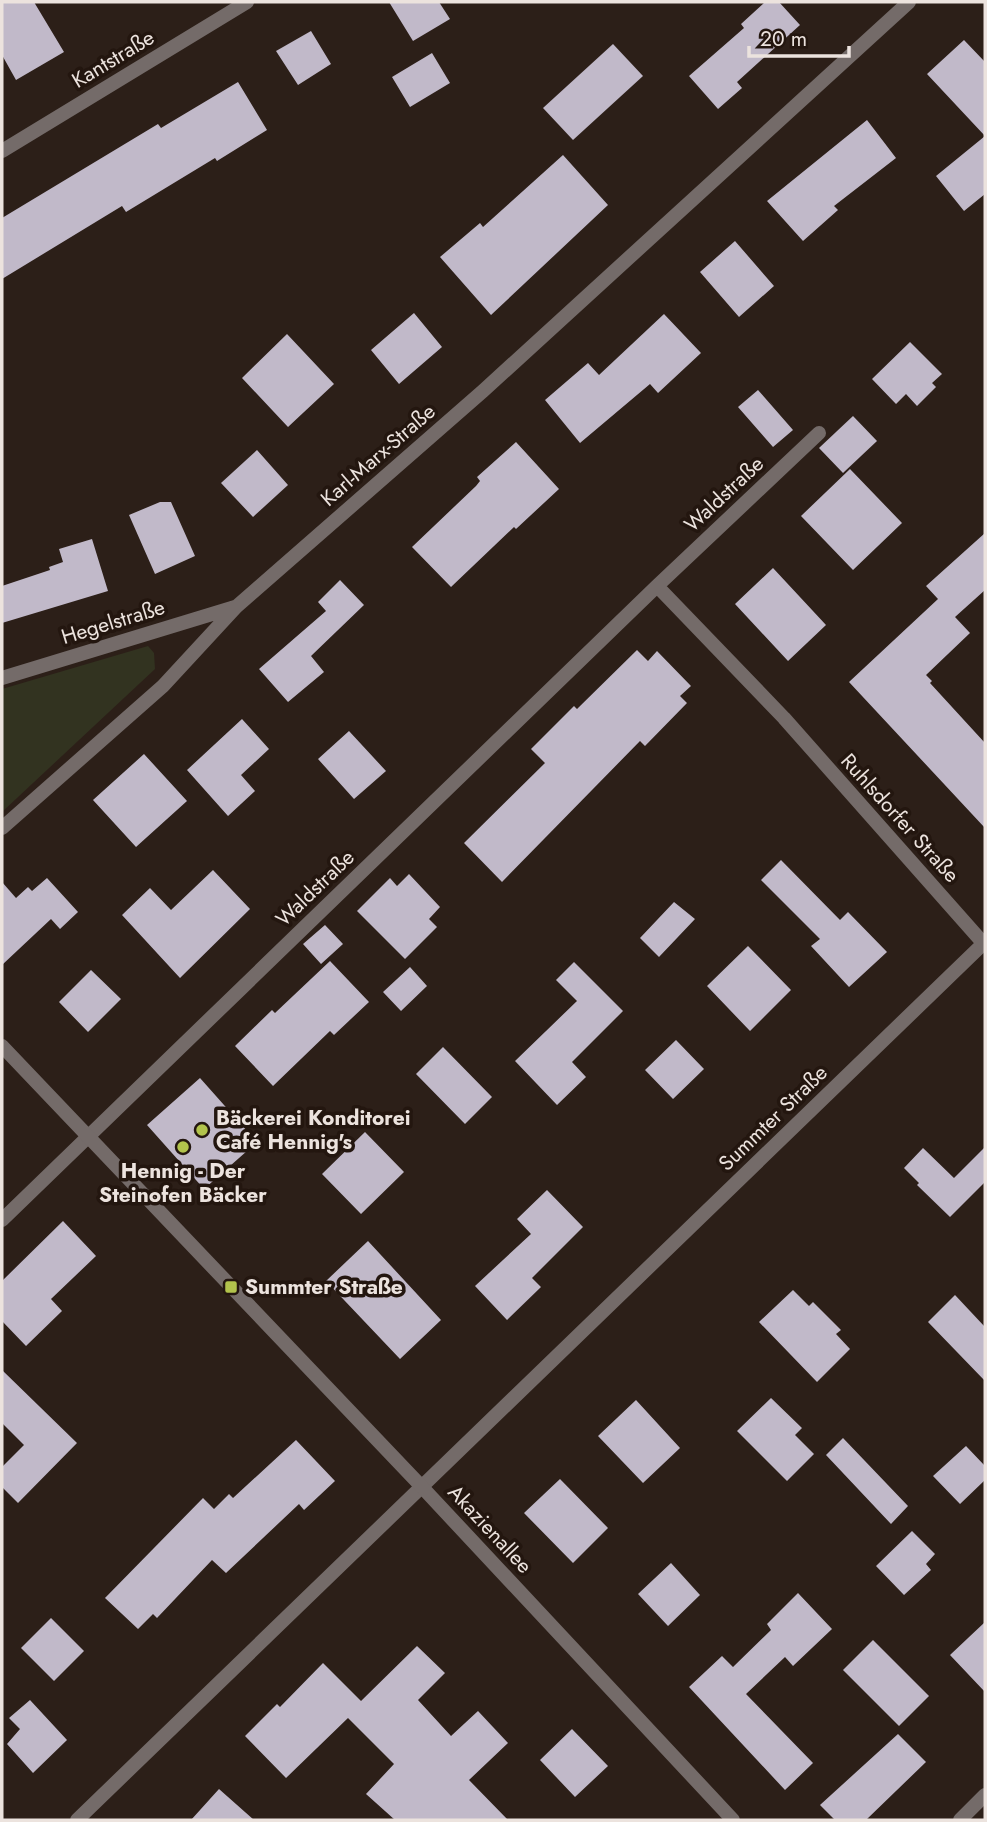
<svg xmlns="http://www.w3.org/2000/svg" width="987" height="1822" viewBox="0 0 987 1822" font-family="Jost,sans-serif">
  <rect width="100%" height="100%" fill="#2c1f18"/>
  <path fill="#323320" d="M 148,646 L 154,653 L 155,669 L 2,812 L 2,689 Z"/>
  <path fill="#c1b9c9" d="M 2,2 L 34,2 L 64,52 L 16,80 L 2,55 Z
    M 389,2 L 439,2 L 450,19 L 413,41 Z
    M 765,2 L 779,2 L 800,25 L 737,82 L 742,88 L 718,109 L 689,76 L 744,28 L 741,24 Z
    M 311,31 L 331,64 L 298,85 L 276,51 Z
    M 964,40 L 985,62 L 985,194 L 964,211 L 936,176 L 985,136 L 927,74 Z
    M 613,44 L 643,76 L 573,140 L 543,108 Z
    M 432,53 L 450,83 L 410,107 L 392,77 Z
    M 238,82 L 267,130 L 217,161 L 215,158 L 126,212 L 122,206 L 2,279 L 2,218 L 158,124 L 161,128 Z
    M 867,120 L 896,158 L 834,206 L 838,210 L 803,241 L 767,201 Z
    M 563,155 L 608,205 L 491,315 L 440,257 L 480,223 L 483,227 Z
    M 735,241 L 774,286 L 739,317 L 700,272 Z
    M 414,313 L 442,347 L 399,384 L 371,350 Z
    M 664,314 L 701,353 L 658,393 L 650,384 L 580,443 L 545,400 L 588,363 L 599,375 Z
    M 287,334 L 334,384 L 288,427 L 242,378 Z
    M 910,342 L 942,374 L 932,383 L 936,387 L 917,406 L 906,394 L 896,404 L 872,379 Z
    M 758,390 L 793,430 L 773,447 L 738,407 Z
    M 853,416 L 877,441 L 843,473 L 819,448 Z
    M 516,442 L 559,489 L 516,529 L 514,527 L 451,587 L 412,547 L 476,486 L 480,481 L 477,477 Z
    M 257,450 L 288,485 L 253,517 L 221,483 Z
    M 850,469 L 902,523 L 853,570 L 801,516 Z
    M 160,502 L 171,502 L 195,556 L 155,574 L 129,515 Z
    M 985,533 L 985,590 L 955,617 L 970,633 L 926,675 L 932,681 L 930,683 L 985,743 L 985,828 L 849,682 L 938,599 L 926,586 Z
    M 92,539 L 108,591 L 2,623 L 2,586 L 50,570 L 49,567 L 63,562 L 59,549 Z
    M 773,568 L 826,625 L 788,661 L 735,604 Z
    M 340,580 L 364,605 L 311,656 L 324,672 L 288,702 L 259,669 L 326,611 L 318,602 Z
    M 637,650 L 648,661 L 657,651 L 691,686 L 680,696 L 687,703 L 645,746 L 640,741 L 502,882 L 464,843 L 545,763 L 531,749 L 574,706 L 577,709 Z
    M 242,719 L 269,749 L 241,775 L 255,791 L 228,816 L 187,770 Z
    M 349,731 L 386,771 L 354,799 L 318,759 Z
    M 144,754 L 187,801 L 136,847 L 93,800 Z
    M 781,860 L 840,920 L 848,912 L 887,952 L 849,987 L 811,946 L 820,939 L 761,880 Z
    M 213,870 L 250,909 L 180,978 L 122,915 L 150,888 L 171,910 Z
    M 409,874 L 440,907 L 429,919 L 437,927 L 405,959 L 357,911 L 390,878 L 397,886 Z
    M 47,878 L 78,912 L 60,929 L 51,919 L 2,965 L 2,882 L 16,898 L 28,887 L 32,891 Z
    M 674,902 L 695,919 L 659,957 L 640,938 Z
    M 325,925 L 343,944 L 321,964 L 303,944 Z
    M 748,946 L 791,990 L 750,1031 L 707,986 Z
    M 330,961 L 369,1002 L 334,1035 L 330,1031 L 273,1086 L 235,1046 L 272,1010 L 275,1013 Z
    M 574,962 L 623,1011 L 572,1062 L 586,1077 L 557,1105 L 515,1061 L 577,1001 L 556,980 Z
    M 410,967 L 427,986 L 401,1011 L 383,992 Z
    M 91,970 L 121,999 L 88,1032 L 59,1002 Z
    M 676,1040 L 704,1069 L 673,1099 L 645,1070 Z
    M 443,1047 L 492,1097 L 465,1124 L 416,1074 Z
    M 200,1078 L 257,1142 L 204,1189 L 147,1125 Z
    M 365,1132 L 404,1172 L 361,1214 L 322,1174 Z
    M 985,1147 L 985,1182 L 950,1217 L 917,1185 L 919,1183 L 904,1168 L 923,1148 L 954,1178 Z
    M 547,1190 L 583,1227 L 532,1278 L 541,1287 L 507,1320 L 475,1286 L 531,1234 L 517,1219 Z
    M 63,1221 L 96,1256 L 51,1299 L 62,1311 L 26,1346 L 2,1321 L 2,1281 Z
    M 368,1241 L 441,1320 L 400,1359 L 326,1281 Z
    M 793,1290 L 809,1306 L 813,1302 L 841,1330 L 836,1334 L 850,1349 L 817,1382 L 759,1322 Z
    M 955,1295 L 985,1327 L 985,1381 L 928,1322 Z
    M 2,1370 L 77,1443 L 18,1503 L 2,1487 L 2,1467 L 24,1445 L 2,1423 Z
    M 771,1398 L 802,1428 L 795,1435 L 814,1454 L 787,1481 L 737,1431 Z
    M 636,1400 L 680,1448 L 643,1483 L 598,1436 Z
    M 843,1438 L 908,1506 L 891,1524 L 826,1455 Z
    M 296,1440 L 335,1481 L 304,1510 L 299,1504 L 226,1573 L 212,1560 L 157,1618 L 153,1614 L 138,1629 L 105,1598 L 203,1498 L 214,1509 L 229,1494 L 233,1498 Z
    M 966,1446 L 985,1466 L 985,1480 L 960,1504 L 933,1476 Z
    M 560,1479 L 608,1528 L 573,1563 L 524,1513 Z
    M 912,1531 L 935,1554 L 926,1564 L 931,1570 L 904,1595 L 876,1566 Z
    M 671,1563 L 700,1595 L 668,1626 L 638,1594 Z
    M 798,1593 L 832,1629 L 793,1666 L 785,1657 L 746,1694 L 813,1763 L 785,1790 L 689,1687 L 722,1656 L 733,1667 L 771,1630 L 767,1624 Z
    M 51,1618 L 84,1651 L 54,1681 L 21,1648 Z
    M 985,1622 L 985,1692 L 950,1655 Z
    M 873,1640 L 929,1696 L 899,1726 L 843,1670 Z
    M 417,1646 L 445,1673 L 418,1700 L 451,1736 L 478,1711 L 508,1743 L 469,1780 L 508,1820 L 395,1820 L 366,1794 L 394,1764 L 348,1718 L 286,1778 L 245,1736 L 277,1704 L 280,1707 L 323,1663 L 361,1701 Z
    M 30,1700 L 67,1740 L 33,1773 L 7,1744 L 20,1729 L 9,1718 Z
    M 572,1729 L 608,1766 L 575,1797 L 540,1760 Z
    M 898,1734 L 926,1762 L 866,1820 L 835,1820 L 820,1805 Z
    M 219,1789 L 254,1820 L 191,1820 Z"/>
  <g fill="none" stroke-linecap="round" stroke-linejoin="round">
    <path stroke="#746b69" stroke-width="14" d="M 2,151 L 247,2
      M 657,586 L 784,718 L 985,945
      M 2,678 L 235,607
      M 2,828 L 163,686 L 236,607 L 483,391 L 909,2
      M 2,1220 L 657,586 L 819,433
      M 77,1820 L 985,942
      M 960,1820 L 985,1795"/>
    <path stroke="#746b69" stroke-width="14" d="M 2,1046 L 422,1487 L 733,1820"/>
  </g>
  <g fill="#b2c34c" stroke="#23160f" stroke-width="2.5">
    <circle cx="202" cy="1130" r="7"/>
    <circle cx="183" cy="1147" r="7"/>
    <rect x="224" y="1280" width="14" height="14" rx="3.5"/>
  </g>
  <g text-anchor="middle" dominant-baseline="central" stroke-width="7" stroke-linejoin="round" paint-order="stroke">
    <g font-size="21" fill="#ece3de" stroke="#23160f">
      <text transform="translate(113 59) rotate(-31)">Kantstraße</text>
      <text transform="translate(378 455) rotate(-41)">Karl-Marx-Straße</text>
      <text transform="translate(724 494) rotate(-43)">Waldstraße</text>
      <text transform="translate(113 622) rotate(-17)">Hegelstraße</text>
      <text transform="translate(900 818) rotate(48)">Ruhlsdorfer Straße</text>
      <text transform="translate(315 888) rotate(-44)">Waldstraße</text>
      <text transform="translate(773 1118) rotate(-44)">Summter Straße</text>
      <text transform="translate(490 1529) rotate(47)">Akazienallee</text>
    </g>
    <g font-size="21" font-weight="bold" fill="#ece3de" stroke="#23160f" text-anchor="start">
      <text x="216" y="1118">Bäckerei Konditorei<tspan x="216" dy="24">Café Hennig's</tspan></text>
      <text x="183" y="1171" text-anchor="middle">Hennig - Der<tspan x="183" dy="24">Steinofen Bäcker</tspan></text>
      <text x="245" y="1287">Summter Straße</text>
    </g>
  </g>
  <rect width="987" height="1822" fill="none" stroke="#ece3de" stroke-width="7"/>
  <path d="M749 46v10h100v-10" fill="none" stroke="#ece3de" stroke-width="3.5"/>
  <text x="760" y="46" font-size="21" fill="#ece3de" stroke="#23160f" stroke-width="5" paint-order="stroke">20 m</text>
</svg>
